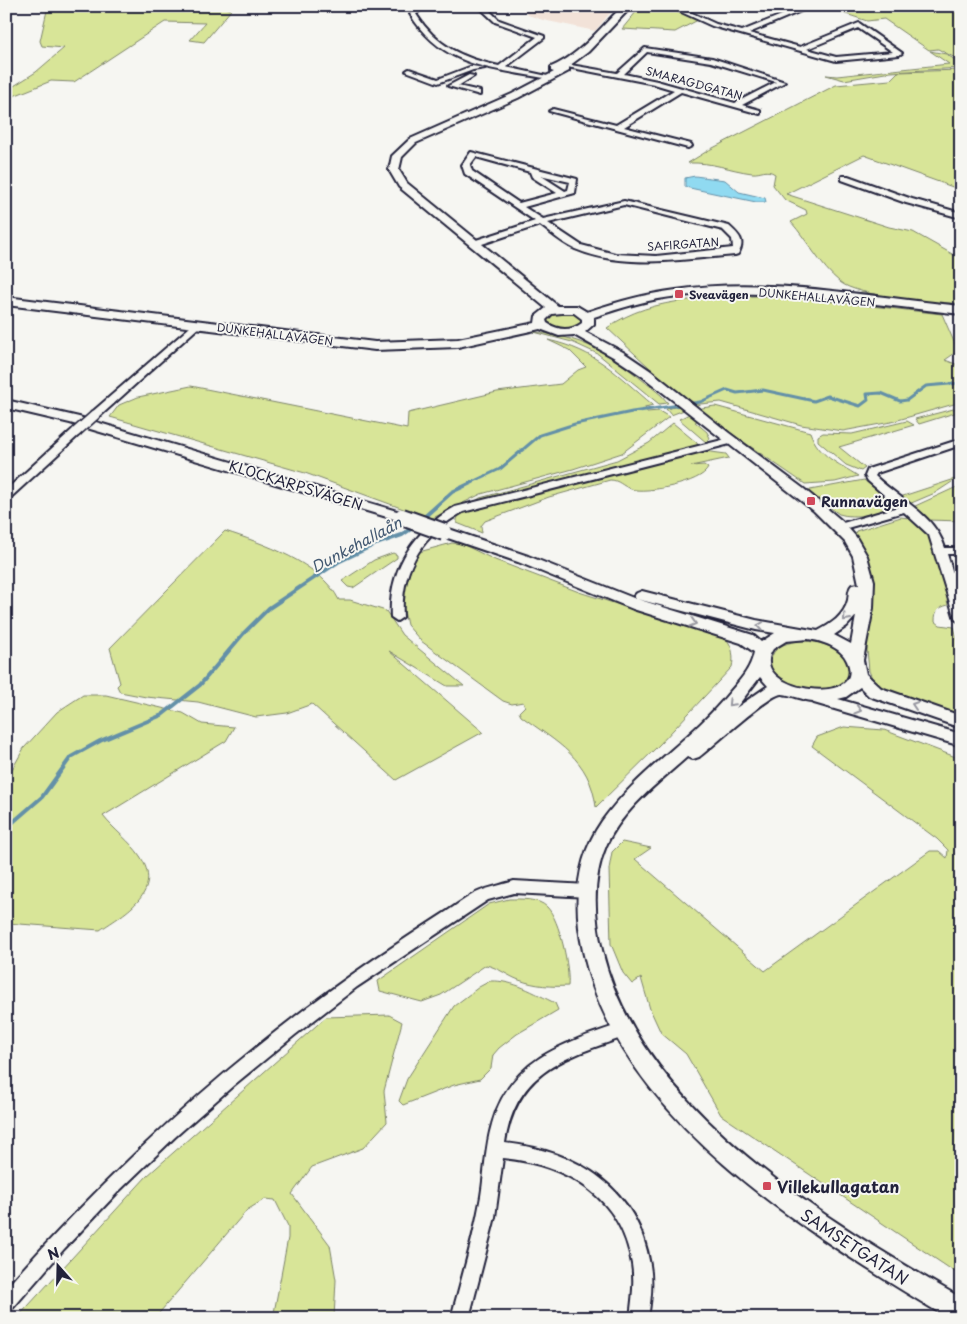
<svg xmlns="http://www.w3.org/2000/svg" width="967" height="1324" viewBox="0 0 967 1324" font-family="'Playpen Sans',sans-serif">
  <rect width="100%" height="100%" fill="#f6f6f2"/>
  <filter id="ink" filterUnits="userSpaceOnUse"><feTurbulence type="fractalNoise" baseFrequency=".02" numOctaves="2"/><feDisplacementMap in="SourceGraphic" scale="10" xChannelSelector="R" yChannelSelector="G"/><feConvolveMatrix kernelMatrix="1 2 1 2 8 2 1 2 1" color-interpolation-filters="sRGB"/></filter>
  <g filter="url(#ink)">
    <path fill="#f2e2d8" d="M 519,6 L 616,6 L 595,31 L 543,20 L 528,15 Z"/>
    <path fill="#d8e598" stroke="#7d846a" d="M 48,6 L 223,6 L 231,10 L 204,42 L 190,40 L 205,23 L 165,22 L 74,82 L 51,81 L 6,99 L 6,91 L 36,72 L 64,48 L 42,46 L 40,41 Z
      M 641,6 C 663,6 679,11 698,20 L 675,32 L 622,29 Z
      M 830,6 L 936,6 L 943,9 L 961,6 L 961,61 L 938,49 L 929,50 L 884,19 L 867,21 L 843,13 L 845,11 Z
      M 930,51 L 946,54 L 961,64 L 961,68 L 891,72 L 844,80 L 826,75 L 837,76 L 949,64 Z
      M 961,70 L 961,190 L 864,155 L 786,194 L 889,227 L 913,232 L 961,259 L 961,303 C 939,305 856,296 840,282 C 820,266 808,241 791,222 L 807,214 L 806,210 L 785,200 L 773,185 L 775,174 C 766,168 761,174 752,173 C 729,170 713,162 688,163 L 709,150 L 836,85 L 890,80 L 898,72 Z
      M 773,295 L 942,314 L 958,351 L 945,360 L 961,366 L 961,402 L 891,422 L 843,431 L 801,425 L 721,402 L 700,404 L 671,415 L 666,409 L 693,403 L 650,368 L 607,328 C 653,294 718,299 773,295 Z
      M 569,312 L 581,318 L 581,324 C 571,332 558,330 547,323 L 546,317 L 553,313 Z
      M 534,332 C 592,338 618,360 661,395 L 668,403 L 659,404 L 598,354 L 572,342 Z
      M 548,340 C 597,351 616,374 653,405 L 645,407 L 647,412 L 659,411 L 669,417 L 622,453 L 573,469 L 481,494 L 431,519 L 305,473 L 110,417 L 119,405 L 138,397 L 191,386 L 407,429 L 408,413 L 497,392 L 561,384 L 578,370 L 586,367 L 569,350 Z
      M 715,406 L 810,432 C 819,457 837,462 858,476 L 835,482 L 805,484 L 706,416 L 695,422 L 707,432 L 710,438 L 707,443 L 679,419 L 702,408 Z
      M 961,407 L 961,411 L 919,424 L 915,419 Z
      M 907,421 L 914,425 L 839,447 L 865,468 L 861,471 L 846,465 L 818,441 L 818,436 L 823,433 L 852,434 Z
      M 673,423 L 697,443 L 698,447 L 471,504 L 480,498 L 617,460 L 649,443 Z
      M 704,451 L 726,454 L 729,458 L 691,466 L 704,465 L 708,468 C 702,483 645,494 631,489 C 622,486 619,480 610,480 L 549,497 L 485,521 L 481,526 L 482,533 L 457,523 L 457,519 L 460,514 L 473,510 Z
      M 958,478 L 935,493 L 909,504 L 900,497 Z
      M 864,480 L 890,501 L 892,504 L 891,508 C 875,514 855,519 839,514 L 809,492 L 810,490 Z
      M 961,485 L 961,521 L 929,520 L 913,507 Z
      M 901,517 C 936,518 942,578 948,605 C 938,608 935,610 935,621 L 940,625 L 954,627 L 961,652 L 961,717 L 883,690 L 874,682 L 869,671 L 867,650 L 867,556 L 855,534 L 856,531 Z
      M 225,531 C 262,543 321,563 339,600 L 350,600 L 386,611 L 402,635 L 464,686 L 447,686 L 389,651 L 483,732 L 396,780 L 312,704 L 287,713 L 256,717 L 198,702 L 146,697 L 120,692 L 117,686 L 120,683 L 110,648 Z
      M 452,543 L 462,544 L 495,560 L 579,592 L 726,639 C 733,646 734,658 732,667 L 660,744 L 596,807 C 590,758 557,743 521,716 L 519,712 L 525,706 L 523,702 L 512,704 L 503,701 L 421,641 L 407,625 L 401,597 L 411,563 L 419,552 Z
      M 393,553 L 397,555 L 397,558 L 353,588 L 348,587 L 342,581 L 374,560 Z
      M 800,641 C 816,641 835,645 845,659 C 874,701 757,699 772,656 C 776,645 790,642 800,641 Z
      M 83,695 L 106,695 L 183,713 L 202,724 L 234,727 L 226,741 L 103,816 C 114,830 130,841 140,856 C 164,892 127,912 100,930 L 6,923 L 6,780 L 24,748 L 57,712 Z
      M 844,727 L 884,730 L 961,759 L 961,1276 L 721,1115 L 686,1054 L 661,1033 L 650,1009 L 641,978 L 632,984 L 623,973 L 611,944 L 609,869 L 612,852 L 622,842 L 651,848 L 635,859 L 765,971 L 930,851 L 939,851 L 947,858 L 948,850 L 937,839 L 812,746 L 817,737 Z
      M 509,899 C 521,899 538,898 547,907 C 560,920 570,969 568,986 C 552,987 535,986 519,980 C 508,976 499,968 486,965 L 441,995 L 422,1002 L 380,991 L 378,981 L 489,904 Z
      M 490,981 C 514,980 534,993 555,1003 L 558,1010 L 517,1034 L 499,1048 L 493,1055 L 491,1068 L 480,1079 L 454,1085 L 403,1105 L 399,1101 L 407,1079 L 454,1006 L 479,987 Z
      M 389,1015 L 402,1022 L 384,1091 L 387,1122 L 363,1148 L 312,1167 L 292,1194 L 330,1245 L 336,1280 L 334,1318 L 273,1318 L 288,1238 L 288,1226 L 275,1200 L 265,1199 L 247,1210 L 155,1318 L 17,1318 L 147,1176 L 326,1017 Z"/>
    <path fill="#90daf1" stroke="#6490a8" d="M 695,176 L 725,180 L 739,192 L 765,198 L 766,202 L 756,202 L 685,187 L 685,178 Z"/>
    <g fill="none" stroke-linecap="round" stroke-linejoin="round">
      <path stroke="#6490a8" stroke-width="3" d="M 470,483 L 500,469 L 540,435 L 575,424 L 632,412 L 700,402 L 727,390 L 737,393 L 763,390 L 814,401 L 828,396 L 860,406 L 868,400 L 867,394 L 881,393 L 900,401 L 907,400 L 926,386 L 961,383"/>
      <path stroke="#6490a8" stroke-width="4" d="M 422,519 L 452,492 L 473,482
        M 6,824 L 12,823 L 42,797 L 71,757 L 100,741 L 162,715 L 200,685 L 243,634 L 269,608 L 338,562 L 376,544 L 402,535 L 415,526"/>
      <defs>
        <path id="minor" d="M 433,6 L 422,9 L 416,14 C 437,47 463,58 499,66 L 537,37 L 495,22 L 478,6 L 485,6 L 499,20 L 544,36 L 544,38 L 506,67 L 552,77 L 549,79 C 492,68 443,68 410,14 L 418,7 Z
          M 668,6 L 677,6 L 716,24 L 742,31 L 804,6 L 813,6 L 749,33 L 800,47 L 859,23 L 902,53 L 899,55 L 836,61 L 712,26 ZM 858,28 L 893,52 L 836,57 L 807,49 Z
          M 645,48 L 712,58 L 785,82 L 742,105 L 760,110 L 760,114 L 681,92 L 624,127 L 691,144 L 692,146 L 688,148 L 549,111 L 553,109 L 616,125 L 674,90 L 654,84 L 562,66 L 565,64 L 617,73 ZM 647,52 L 711,62 L 776,82 L 735,103 L 657,81 L 624,74 Z
          M 472,66 L 485,68 L 473,70 L 438,83 L 406,71 L 409,69 L 438,79 Z
          M 469,75 L 474,76 L 458,86 L 480,91 L 480,95 L 448,86 Z
          M 471,152 L 577,179 L 575,193 L 524,207 L 543,219 L 624,201 L 729,226 C 739,235 746,241 738,254 L 735,255 C 683,259 625,270 575,249 C 562,243 551,233 540,225 L 479,245 L 473,245 L 473,241 L 535,221 L 465,174 L 462,165 ZM 476,157 L 530,172 L 532,177 L 557,193 L 519,203 L 472,171 L 470,165 ZM 540,175 L 570,182 L 568,190 L 565,191 ZM 624,205 L 723,230 L 732,239 L 733,248 L 656,256 L 615,254 L 581,245 L 548,223 Z
          M 842,176 L 848,176 L 912,199 L 961,213 L 961,218 L 906,203 L 842,180 Z
          M 197,321 L 200,322 L 200,326 L 99,417 L 91,417 L 91,413 Z
          M 76,429 L 80,430 L 80,434 L 10,498 L 6,499 L 6,490 L 72,430 Z
          M 730,438 L 735,441 L 734,443 L 463,512 C 422,535 400,570 403,617 L 397,621 L 391,617 C 388,570 414,530 455,507 Z
          M 961,439 L 961,445 L 877,473 L 875,476 C 899,499 935,515 945,548 L 961,548 L 961,554 L 947,554 L 961,599 L 961,623 L 955,619 L 929,535 L 904,512 L 840,530 L 834,527 L 836,525 L 898,507 L 868,481 L 865,476 L 868,469 Z
          M 514,881 L 588,885 L 593,887 L 595,891 L 593,895 L 588,897 L 514,893 L 488,900 L 357,987 L 295,1035 L 234,1085 L 175,1137 L 118,1192 L 64,1249 L 13,1308 L 6,1311 L 6,1288 C 116,1164 236,1054 373,960 C 397,944 421,928 446,912 C 456,906 466,897 478,892 C 489,887 502,885 514,881 Z
          M 624,1023 L 630,1025 L 632,1030 L 630,1035 C 567,1057 516,1069 505,1143 C 578,1151 638,1188 650,1265 C 653,1282 651,1300 648,1318 L 630,1318 C 632,1300 635,1282 632,1264 C 621,1196 567,1165 503,1158 L 495,1217 L 469,1318 L 451,1318 C 462,1277 474,1237 481,1196 C 485,1172 485,1147 492,1124 C 510,1058 566,1042 624,1023 Z"/>
        <path id="tertiary" d="M 623,6 L 632,6 L 588,52 L 569,66 L 569,71 L 518,98 L 416,143 L 402,157 L 399,170 L 407,183 L 558,306 L 577,306 L 587,312 C 616,302 645,294 676,290 C 769,276 868,297 961,306 L 961,314 C 867,304 773,287 679,296 C 649,299 621,308 594,317 L 594,324 L 585,332 L 623,352 L 651,371 L 729,433 L 804,489 L 842,521 L 856,537 L 867,556 L 874,581 L 873,608 L 863,660 L 866,674 L 881,688 L 961,716 L 961,728 L 869,696 L 860,687 L 846,697 L 838,699 L 961,734 L 961,746 L 814,703 L 813,701 C 802,700 793,695 782,694 C 770,693 713,747 699,757 L 693,759 L 687,757 C 658,783 622,810 606,846 C 592,879 594,916 602,950 C 640,1111 828,1221 961,1298 L 961,1318 L 948,1318 C 809,1234 620,1122 583,951 C 573,905 575,860 602,821 C 637,772 691,740 729,693 C 740,680 751,669 754,652 L 741,643 L 633,609 L 518,562 L 439,535 L 437,532 L 444,528 L 449,529 L 528,556 L 636,599 L 634,596 L 637,593 L 642,591 L 756,620 L 818,631 C 831,624 844,616 848,600 C 849,594 848,589 852,585 L 859,584 L 853,556 L 845,542 L 814,511 L 642,376 L 615,358 L 574,335 L 559,336 L 540,329 L 458,347 L 375,350 L 6,305 L 6,297 L 375,342 L 458,339 L 535,323 L 536,316 L 546,308 L 399,187 L 389,170 L 392,156 L 410,139 L 512,94 L 554,72 L 551,71 L 551,67 C 582,54 599,28 623,6 ZM 562,313 L 574,313 L 582,319 L 582,323 C 571,331 559,331 547,323 L 546,320 L 552,314 ZM 637,599 L 756,630 L 775,633 L 761,642 L 753,635 ZM 856,616 L 851,644 L 834,635 L 847,626 ZM 808,639 C 822,641 841,647 847,661 C 869,709 745,691 773,649 L 786,641 ZM 760,677 L 768,686 L 736,708 Z
          M 6,400 L 79,417 L 407,514 L 409,517 L 402,521 L 397,520 L 70,423 L 6,408 Z"/>
      </defs>
      <use href="#minor" stroke="#22223b" stroke-width="4"/>
      <use href="#tertiary" stroke="#22223b" stroke-width="4"/>
      <use href="#minor" fill="#f6f6f2" fill-rule="evenodd"/>
      <use href="#tertiary" fill="#f6f6f2" fill-rule="evenodd"/>
      <defs>
        <path id="minor-bridge" d="M 76,432 L 95,415"/>
        <path id="tertiary-bridge" d="M 402,517 L 444,532"/>
      </defs>
      <use href="#minor-bridge" stroke="#22223b" stroke-width="12" stroke-linecap="butt"/>
      <use href="#tertiary-bridge" stroke="#22223b" stroke-width="20" stroke-linecap="butt"/>
      <use href="#minor-bridge" stroke="#f6f6f2" stroke-width="9"/>
      <use href="#tertiary-bridge" stroke="#f6f6f2" stroke-width="16"/>
    </g>
    <defs><path id="oneway-chevron" d="M-2-3.5L2.5 0L-2 3.5" fill="none" stroke-width="1.6" stroke-linecap="round" stroke-linejoin="round" transform="scale(1.25)"/></defs>
    <g stroke="#9797a0">
      <use href="#oneway-chevron" transform="translate(846 618) rotate(132)"/>
      <use href="#oneway-chevron" transform="translate(693 623) rotate(17)"/>
      <use href="#oneway-chevron" transform="translate(760 626) rotate(-171)"/>
      <use href="#oneway-chevron" transform="translate(731 703) rotate(134)"/>
      <use href="#oneway-chevron" transform="translate(915 705) rotate(-162)"/>
      <use href="#oneway-chevron" transform="translate(858 710) rotate(16)"/>
    </g>
  </g>
  <g fill="#d1495b" stroke="#f6f6f2" stroke-width="2">
    <rect x="674" y="289" width="10" height="10" rx="2.5"/>
    <rect x="806" y="496" width="10" height="10" rx="2.5"/>
    <rect x="762" y="1181" width="10" height="10" rx="2.5"/>
  </g>
  <g text-anchor="middle" dominant-baseline="central" stroke-width="4" stroke-linejoin="round" paint-order="stroke">
    <g font-size="11" fill="#22223b" stroke="#f6f6f2">
      <text transform="translate(694 83) rotate(15)">SMARAGDGATAN</text>
      <text transform="translate(683 244) rotate(-4)">SAFIRGATAN</text>
      <text transform="translate(817 297) rotate(5)">DUNKEHALLAVÄGEN</text>
      <text transform="translate(275 334) rotate(7)">DUNKEHALLAVÄGEN</text>
    </g>
    <g font-size="11" font-weight="bold" fill="#22223b" stroke="#f6f6f2" text-anchor="start">
      <text x="689" y="294">Sveavägen</text>
    </g>
    <g font-size="14" fill="#22223b" stroke="#f6f6f2">
      <text transform="translate(296 485) rotate(17)">KLOCKARPSVÄGEN</text>
    </g>
    <g font-size="14" font-weight="bold" fill="#22223b" stroke="#f6f6f2" text-anchor="start">
      <text x="821" y="501">Runnavägen</text>
    </g>
    <g font-size="15" font-style="italic" fill="#435972" stroke="#f6f6f2">
      <text transform="translate(356 544) rotate(-28)">Dunkehallaån</text>
    </g>
    <g font-size="16" font-weight="bold" fill="#22223b" stroke="#f6f6f2" text-anchor="start">
      <text x="777" y="1186">Villekullagatan</text>
    </g>
    <g font-size="16" fill="#22223b" stroke="#f6f6f2">
      <text transform="translate(855 1246) rotate(33)">SAMSETGATAN</text>
    </g>
  </g>
  <rect width="967" height="1324" fill="none" stroke="#f6f6f2" stroke-width="25"/>
  <rect x="12" y="12" width="942" height="1299" fill="none" stroke="#22223b" stroke-width="2" filter="url(#ink)"/>
  <g transform="translate(58 1266) rotate(340)" stroke="#f6f6f2" stroke-width="4" paint-order="stroke">
  <path d="M0-4L9 19L0 12L-9 19Z" fill="#22223b"/>
  <text y="-8" font-size="14" font-weight="bold" text-anchor="middle" fill="#22223b">N</text>
  </g>
</svg>
